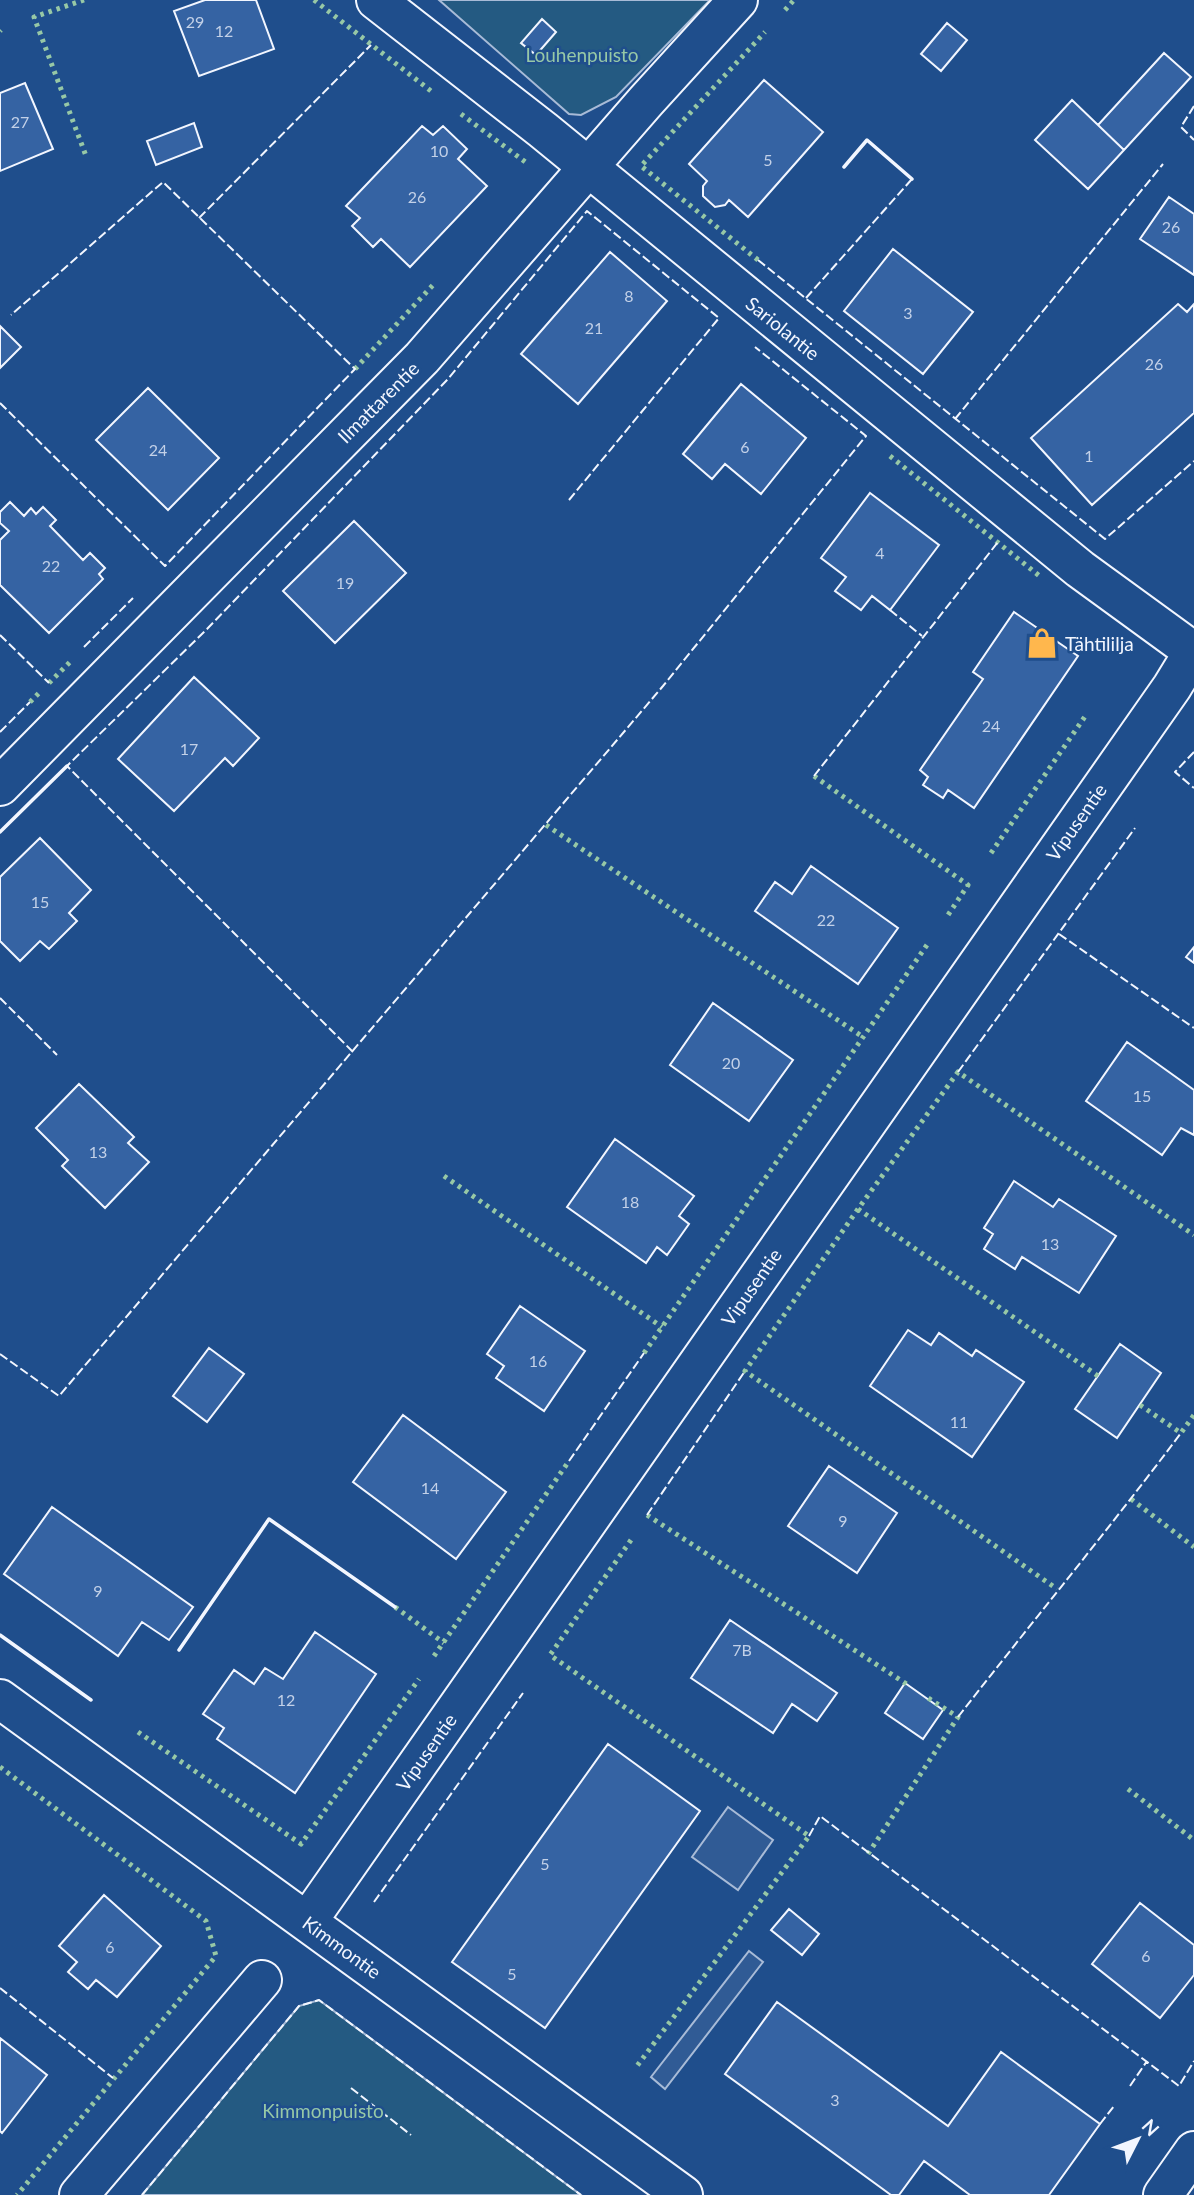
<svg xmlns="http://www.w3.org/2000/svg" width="1194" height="2195" viewBox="0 0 1194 2195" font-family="Lato,sans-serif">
  <rect width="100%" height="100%" fill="#1f4e8c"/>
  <path fill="#245a82" stroke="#a8bbd7" stroke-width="2" d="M 439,0 L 710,0 L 616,97 L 581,115 L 569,114 Z
    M 319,2000 L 581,2195 L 142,2195 L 299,2006 Z"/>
  <path fill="#305b95" stroke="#a8bbd7" stroke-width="2" d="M 728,1807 L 773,1840 L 738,1890 L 692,1857 Z
    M 749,1951 L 763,1962 L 665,2089 L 651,2077 Z"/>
  <path fill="#3563a3" stroke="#f2f6ff" stroke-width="2" d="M 205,0 L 256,0 L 274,49 L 199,76 L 174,11 Z
    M 542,19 L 556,32 L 536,55 L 521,43 Z
    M 947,23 L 967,40 L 941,71 L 921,54 Z
    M 1164,53 L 1191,77 L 1124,150 L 1098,125 Z
    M 764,80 L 823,132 L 748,217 L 729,200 L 725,205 L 715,207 L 703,196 L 703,186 L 707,181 L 689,164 Z
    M 25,83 L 53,149 L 0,171 L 0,93 Z
    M 1072,100 L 1124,150 L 1088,189 L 1035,140 Z
    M 194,123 L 202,147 L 156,165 L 147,141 Z
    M 422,126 L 433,135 L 443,126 L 467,149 L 458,159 L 487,186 L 410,267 L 381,239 L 373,247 L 352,226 L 360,218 L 346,206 Z
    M 1169,197 L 1194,214 L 1194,275 L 1140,239 Z
    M 893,249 L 973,312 L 923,374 L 844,311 Z
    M 610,252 L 667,301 L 578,404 L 521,354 Z
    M 1178,304 L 1187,312 L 1194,304 L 1194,413 L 1092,505 L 1031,438 Z
    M 0,326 L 21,347 L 0,368 Z
    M 741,384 L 806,438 L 761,494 L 725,464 L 712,479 L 683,454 Z
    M 148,388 L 219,458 L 168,510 L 96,440 Z
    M 870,493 L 939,545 L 890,610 L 872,596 L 861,610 L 835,591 L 846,577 L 821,558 Z
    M 10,502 L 24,516 L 31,508 L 36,514 L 43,507 L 56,520 L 50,526 L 83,560 L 90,553 L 105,568 L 99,574 L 103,579 L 49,633 L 0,585 L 0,540 L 9,531 L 0,523 L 0,512 Z
    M 354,521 L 406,573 L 335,643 L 283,591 Z
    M 1014,612 L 1078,656 L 974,808 L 948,790 L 943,798 L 923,785 L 928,777 L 920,770 L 983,679 L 973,672 Z
    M 194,677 L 259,738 L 233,766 L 225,758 L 174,811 L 118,759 Z
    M 40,838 L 91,890 L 69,913 L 77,921 L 49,949 L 40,941 L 20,961 L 0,941 L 0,877 Z
    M 811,866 L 898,928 L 858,984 L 755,911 L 775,882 L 792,894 Z
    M 1194,947 L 1194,963 L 1186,957 Z
    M 713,1003 L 793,1060 L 749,1121 L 670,1065 Z
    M 1127,1042 L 1194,1090 L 1194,1135 L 1181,1128 L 1162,1155 L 1086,1101 Z
    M 79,1084 L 134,1137 L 128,1143 L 149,1162 L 105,1208 L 62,1166 L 68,1160 L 36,1128 Z
    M 615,1139 L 694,1196 L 679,1216 L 689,1224 L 667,1255 L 657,1247 L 646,1263 L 567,1207 Z
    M 1014,1181 L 1053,1207 L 1059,1199 L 1116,1236 L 1079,1293 L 1022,1257 L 1015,1269 L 984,1249 L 993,1234 L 984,1228 Z
    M 520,1306 L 585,1351 L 544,1411 L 496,1378 L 504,1366 L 487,1354 Z
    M 908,1330 L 931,1345 L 939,1333 L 972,1356 L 976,1350 L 1024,1382 L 972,1457 L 870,1386 Z
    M 1120,1344 L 1161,1373 L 1117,1438 L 1075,1409 Z
    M 209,1348 L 244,1374 L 207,1422 L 173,1396 Z
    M 403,1415 L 506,1492 L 456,1559 L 353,1482 Z
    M 829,1466 L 897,1513 L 857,1573 L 788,1526 Z
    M 52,1507 L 193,1607 L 169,1640 L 142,1622 L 118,1656 L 4,1574 Z
    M 730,1620 L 837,1693 L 817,1721 L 792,1704 L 773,1733 L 691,1678 Z
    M 315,1632 L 376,1674 L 295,1793 L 217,1739 L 224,1728 L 203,1714 L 234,1670 L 254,1684 L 265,1668 L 283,1679 Z
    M 905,1683 L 943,1710 L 923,1739 L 885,1713 Z
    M 608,1744 L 700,1811 L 545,2028 L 452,1962 Z
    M 104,1895 L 161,1946 L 117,1997 L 96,1980 L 88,1989 L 68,1972 L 77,1962 L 59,1946 Z
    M 1140,1903 L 1194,1945 L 1194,1975 L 1160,2018 L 1092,1964 Z
    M 789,1909 L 819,1934 L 802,1955 L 771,1930 Z
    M 777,2002 L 948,2126 L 1001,2052 L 1100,2124 L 1049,2195 L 970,2195 L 924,2161 L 899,2195 L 891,2195 L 725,2074 Z
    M 0,2038 L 47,2075 L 2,2133 L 0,2131 Z"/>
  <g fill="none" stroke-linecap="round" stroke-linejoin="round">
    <defs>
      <path id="minor" d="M 376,0 L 543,130 L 1080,569 L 1194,652
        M 0,786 L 422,358 L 646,101 L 738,0
        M 0,1699 L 683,2195
        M 307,1922 L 1172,687 L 1194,651
        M 79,2195 L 262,1980
        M 1163,2195 L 1194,2151"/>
    </defs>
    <use href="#minor" stroke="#f2f6ff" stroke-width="42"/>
    <use href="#minor" stroke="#1f4e8c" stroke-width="38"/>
    <path stroke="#97c8a6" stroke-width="5" stroke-dasharray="3.5 5" stroke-linecap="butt" d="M 84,0 L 34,17 L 86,156
      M 314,0 L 431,91
      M 785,10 L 794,0
      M 0,31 L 1,30
      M 461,114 L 528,164
      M 758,260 L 641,166 L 765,32
      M 355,369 L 433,285
      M 890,456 L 1042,578
      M 49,683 L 70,662
      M 30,702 L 42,690
      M 814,776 L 968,885 L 946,918
      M 546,825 L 863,1037
      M 991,853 L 1086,715
      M 444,1176 L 662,1327
      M 858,1209 L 745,1371 L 1057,1589
      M 644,1353 L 929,942
      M 1098,1376 L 858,1209 L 958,1072 L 1194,1235
      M 1140,1405 L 1181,1433 L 1194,1415
      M 1131,1499 L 1194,1547
      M 647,1515 L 908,1685
      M 631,1540 L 550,1655 L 809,1836 L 637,2066
      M 395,1607 L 444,1643
      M 434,1656 L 569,1461
      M 138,1732 L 301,1844 L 419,1679
      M 0,1767 L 206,1921 L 216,1956 L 17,2195
      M 1128,1789 L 1194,1840
      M 868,1854 L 958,1717 L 928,1698"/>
    <path stroke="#f2f6ff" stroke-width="2" stroke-dasharray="9 3.5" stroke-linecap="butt" d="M 1194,106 L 1181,127 L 1194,140
      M 199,218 L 371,45
      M 758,260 L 1105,539 L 1194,461
      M 806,298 L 912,179
      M 0,403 L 165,566 L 355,369 L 163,182 L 11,315
      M 955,419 L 1163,164
      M 890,610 L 922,636
      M 0,635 L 49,683
      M 84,647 L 133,598
      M 0,732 L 30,702
      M 1194,752 L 1175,772 L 1194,788
      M 814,776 L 998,542
      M 1059,934 L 1194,1028
      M 0,998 L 57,1055
      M 353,1052 L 67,766 L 207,629 L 448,379 L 587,211 L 719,318 L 569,500
      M 958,1072 L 1135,828
      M 0,1354 L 59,1396 L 663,686 L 866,436 L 755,347
      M 569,1461 L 644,1353
      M 647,1515 L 745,1371
      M 958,1717 C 1032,1622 1109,1529 1181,1433
      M 809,1836 L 820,1816 L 1179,2086 L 1194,2061
      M 374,1902 L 523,1693
      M 0,1988 L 113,2078
      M 1130,2086 L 1147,2061
      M 351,2088 L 411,2135
      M 1100,2124 L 1114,2106
      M 142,2195 L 299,2006 L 319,2000 L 581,2195"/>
    <path stroke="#f2f6ff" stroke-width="3.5" d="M 844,167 L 867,140 L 912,179
      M 0,832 L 67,766
      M 0,1635 L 91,1700
      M 179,1650 L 269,1519 L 395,1607"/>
  </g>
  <defs>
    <symbol id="shop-bare" viewBox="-9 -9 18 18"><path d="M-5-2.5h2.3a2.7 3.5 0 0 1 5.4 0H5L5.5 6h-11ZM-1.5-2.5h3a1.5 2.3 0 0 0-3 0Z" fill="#ffb74d" stroke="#1f4e8c" stroke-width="2.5" paint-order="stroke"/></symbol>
  </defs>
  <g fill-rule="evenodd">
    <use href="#shop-bare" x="1020" y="621" width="44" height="44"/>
  </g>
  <g text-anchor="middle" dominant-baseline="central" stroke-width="5" stroke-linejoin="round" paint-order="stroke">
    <g font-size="16" fill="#c3d1e8">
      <text x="195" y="21">29</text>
      <text x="224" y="30">12</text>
      <text x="20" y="121">27</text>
      <text x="439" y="150">10</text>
      <text x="768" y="159">5</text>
      <text x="417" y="196">26</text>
      <text x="1171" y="226">26</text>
      <text x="629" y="295">8</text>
      <text x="908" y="312">3</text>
      <text x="594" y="327">21</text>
      <text x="1154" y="363">26</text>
      <text x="745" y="446">6</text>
      <text x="158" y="449">24</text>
      <text x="1089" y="455">1</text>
      <text x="880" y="552">4</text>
      <text x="51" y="565">22</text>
      <text x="345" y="582">19</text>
      <text x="991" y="725">24</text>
      <text x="189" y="748">17</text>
      <text x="40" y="901">15</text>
      <text x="826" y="919">22</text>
      <text x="731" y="1062">20</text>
      <text x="1142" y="1095">15</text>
      <text x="98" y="1151">13</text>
      <text x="630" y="1201">18</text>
      <text x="1050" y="1243">13</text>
      <text x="538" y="1360">16</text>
      <text x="959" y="1421">11</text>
      <text x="430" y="1487">14</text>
      <text x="843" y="1520">9</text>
      <text x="98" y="1590">9</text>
      <text x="742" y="1649">7B</text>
      <text x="286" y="1699">12</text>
      <text x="545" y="1863">5</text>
      <text x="110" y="1946">6</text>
      <text x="1146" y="1955">6</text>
      <text x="512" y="1973">5</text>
      <text x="835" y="2099">3</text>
    </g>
    <g font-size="19" fill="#97c8a6" stroke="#1f4e8c">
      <text x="582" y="54">Louhenpuisto</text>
      <text x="323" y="2110">Kimmonpuisto</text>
    </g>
    <g font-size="19" fill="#f2f6ff" stroke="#1f4e8c">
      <text transform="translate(783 328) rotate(39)">Sariolantie</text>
      <text transform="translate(378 402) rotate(-45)">Ilmattarentie</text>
      <text transform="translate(1076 822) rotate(-55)">Vipusentie</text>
      <text transform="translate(751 1287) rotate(-55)">Vipusentie</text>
      <text transform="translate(426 1752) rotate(-55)">Vipusentie</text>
      <text transform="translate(342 1947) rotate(36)">Kimmontie</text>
    </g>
    <g font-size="19" fill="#f2f6ff" stroke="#1f4e8c" text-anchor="start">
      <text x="1065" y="643">Tähtililja</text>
    </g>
  </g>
  <g transform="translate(1138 2139) rotate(48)" stroke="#1f4e8c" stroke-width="5" paint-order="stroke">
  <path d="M0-5L12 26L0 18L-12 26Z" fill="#f2f6ff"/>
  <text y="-10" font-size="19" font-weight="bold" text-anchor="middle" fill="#f2f6ff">N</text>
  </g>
</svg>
